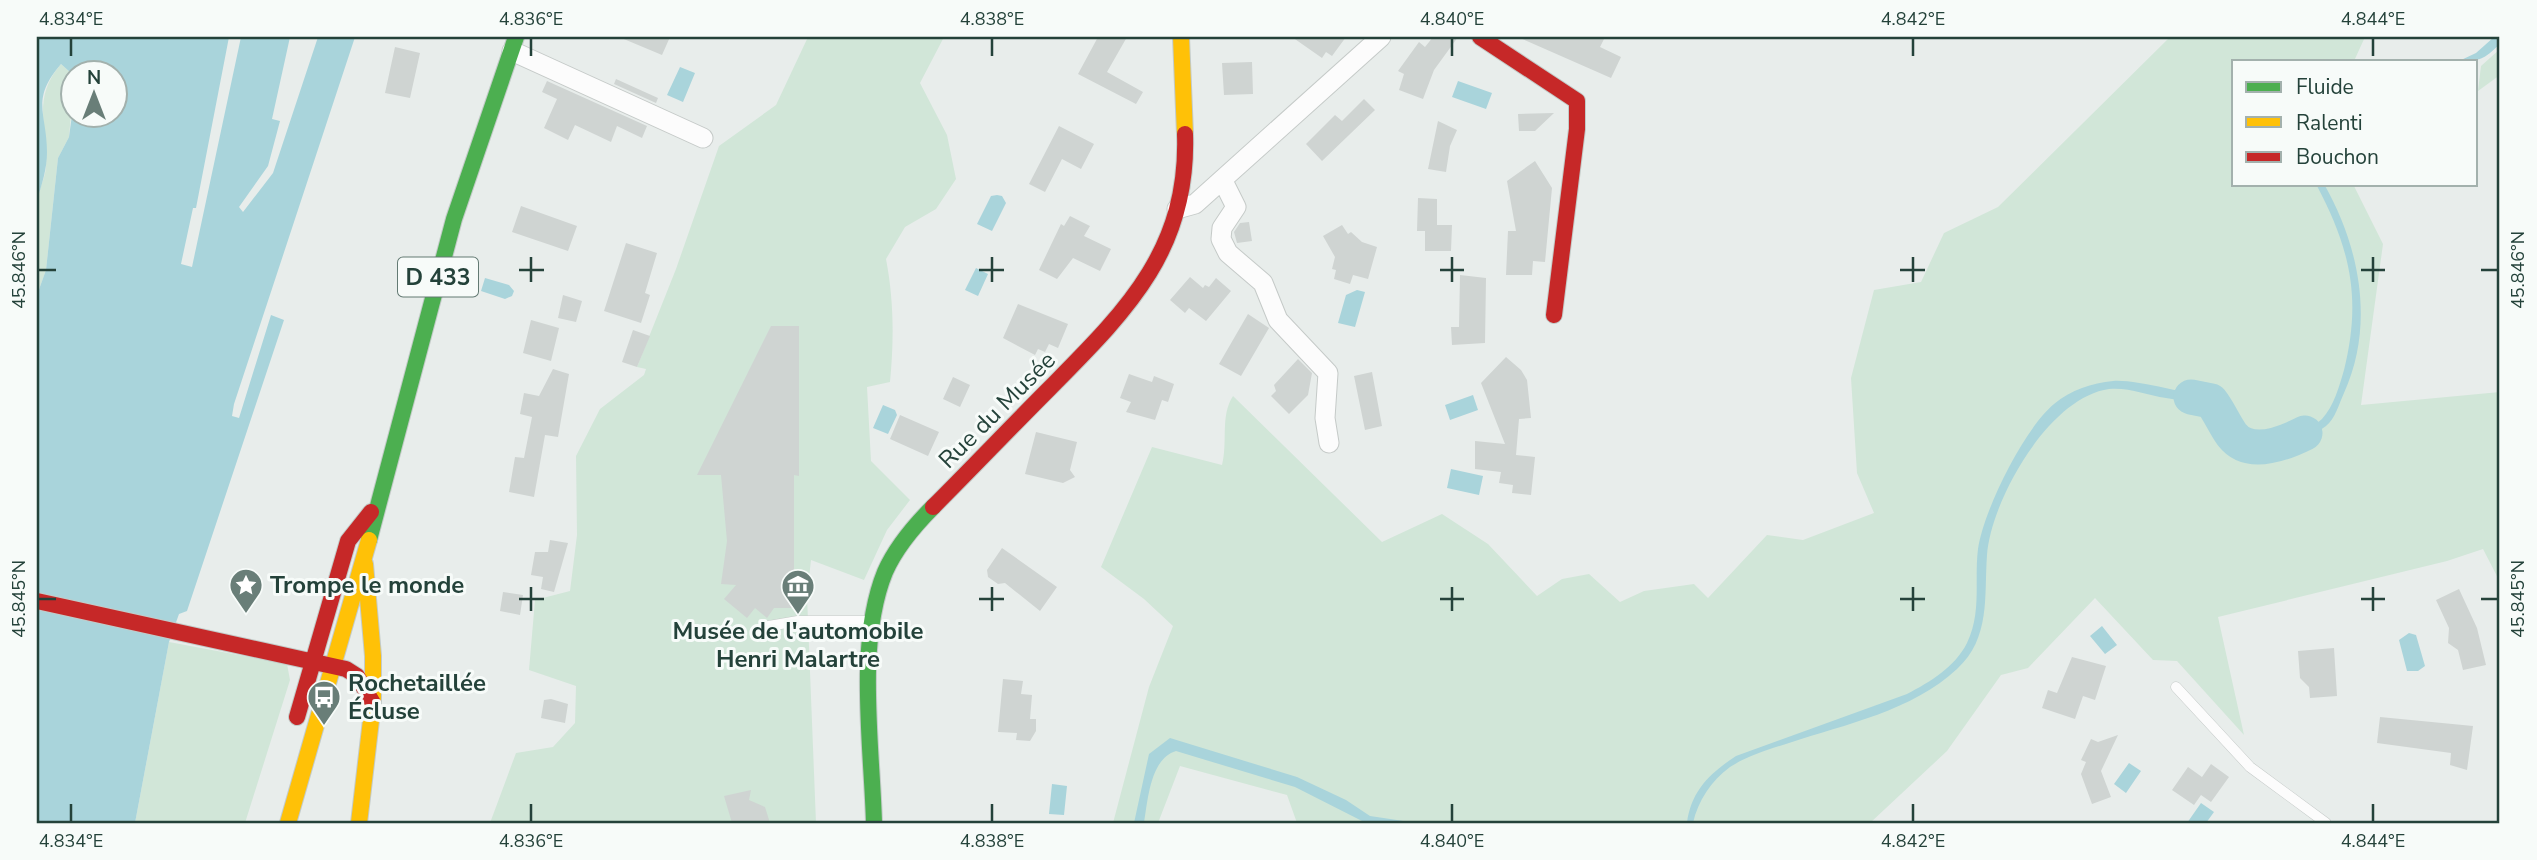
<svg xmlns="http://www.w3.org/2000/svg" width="2537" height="860" viewBox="0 0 2537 860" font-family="'Nunito Sans',sans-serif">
  <rect width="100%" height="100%" fill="#e8edeb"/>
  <path fill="#d1e6d8" d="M 808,37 L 944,37 L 920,83 L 947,135 L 956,179 L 936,209 L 905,227 L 886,259 C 894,301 894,340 890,382 L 867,387 L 871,461 L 910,500 L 887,530 L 864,580 L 811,560 L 807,596 L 816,823 L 490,823 L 516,753 L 553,747 L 575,723 L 576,686 L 529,670 L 535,600 L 570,591 L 577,535 L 576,456 L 600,409 L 644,375 L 646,369 L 637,367 L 676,269 L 719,146 L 776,105 Z
    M 2170,37 L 2365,37 L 2354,61 L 2234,61 L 2234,184 L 2353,184 L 2383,244 L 2361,405 L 2500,392 L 2500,582 L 2483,549 L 2447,561 L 2218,617 L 2244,735 L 2177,661 L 2153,660 L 2095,598 L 2028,668 L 2001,675 L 1947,751 L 1870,823 L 1297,823 L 1287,795 L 1180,766 L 1158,823 L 1113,823 L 1149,687 L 1173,626 L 1144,599 L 1101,567 L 1152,447 L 1222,465 C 1228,441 1220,416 1233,396 L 1382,542 L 1442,514 L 1488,544 L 1537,596 L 1562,579 L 1589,574 L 1620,602 L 1644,591 L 1694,584 L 1708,598 L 1767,535 L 1803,540 L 1874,513 L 1857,473 L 1851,378 L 1874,290 L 1921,282 L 1944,233 L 1998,207 Z
    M 2500,49 L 2500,75 L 2478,91 L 2481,66 Z
    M 61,64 L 71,73 L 73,90 L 69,137 L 58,158 L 46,270 L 37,295 C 37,265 35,234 37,203 C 38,191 45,179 46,167 C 48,126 31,99 61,64 Z
    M 169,642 L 287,664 L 290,680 L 245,823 L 135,823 Z"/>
  <path fill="#a9d4db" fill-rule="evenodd" d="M 37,37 L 232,37 L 229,37 L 196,208 L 193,208 L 181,264 L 192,267 L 241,37 L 290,37 L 272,119 L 280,121 L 268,166 L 239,207 L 243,212 L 273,173 L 318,37 L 355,37 L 234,404 L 232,416 L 239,418 L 271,315 L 284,320 L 187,611 L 179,614 L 169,642 L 135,823 L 37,823 L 37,295 L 46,270 L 58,158 L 69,137 L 72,115 L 71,73 L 61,64 C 30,100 47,113 47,152 C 47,169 42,184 37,200 ZM 74,74 L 116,74 L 116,116 L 74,116 Z
    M 2494,37 L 2500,37 L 2500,44 C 2483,60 2480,61 2459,61 L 2476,53 Z
    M 680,67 L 695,73 L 683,102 L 667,95 Z
    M 1458,81 L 1492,93 L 1486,109 L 1452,97 Z
    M 2316,184 L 2324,184 C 2360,247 2375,325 2344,393 C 2339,404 2335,419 2326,426 C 2317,433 2303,437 2292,441 C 2275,448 2253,457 2236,448 C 2217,438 2221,415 2208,404 C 2194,401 2180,401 2166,398 C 2147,395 2128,387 2109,389 C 2049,397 1991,500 1987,555 C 1984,596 1991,638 1957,669 C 1912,711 1846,724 1789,743 C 1770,749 1747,756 1730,767 C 1711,781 1698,801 1693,823 L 1687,823 C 1691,791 1710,773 1736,756 L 1907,694 C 1930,682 1955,667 1967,643 C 1982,612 1974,581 1978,549 C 1984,509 2024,429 2054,404 C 2071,390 2092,383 2113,381 C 2135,379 2188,394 2213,398 L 2219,401 L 2234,437 C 2253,452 2268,444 2288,435 C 2298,431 2314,427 2322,419 C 2334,406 2339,387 2344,370 C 2362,298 2350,248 2316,184 Z
    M 997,195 L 1002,196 L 1006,203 L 992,231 L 977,224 L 991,196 Z
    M 976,268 L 988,274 L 978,296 L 965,290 Z
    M 485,278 L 509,285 L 514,291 L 512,296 L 505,299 L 481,291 Z
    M 1357,290 L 1365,292 L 1355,327 L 1338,323 L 1346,295 Z
    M 1473,395 L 1478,410 L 1450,420 L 1445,405 Z
    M 883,405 L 895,410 L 897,415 L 888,434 L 873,428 Z
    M 1451,469 L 1483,476 L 1479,495 L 1447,488 Z
    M 2102,626 L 2117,645 L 2105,654 L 2090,636 Z
    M 2409,633 L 2416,635 L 2425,666 L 2418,671 L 2407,671 L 2399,640 Z
    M 1170,738 L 1297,777 L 1346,800 L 1370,816 L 1417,823 L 1366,823 L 1295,787 L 1176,751 C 1150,759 1148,800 1144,823 L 1134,823 L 1149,754 Z
    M 2129,763 L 2141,771 L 2126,793 L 2114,784 Z
    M 1052,784 L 1067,786 L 1064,815 L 1049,814 Z
    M 2201,803 L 2214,812 L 2206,823 L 2187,823 Z"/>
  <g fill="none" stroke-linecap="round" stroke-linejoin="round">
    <path stroke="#a9d4db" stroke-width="35" d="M 2191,397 L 2211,401 C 2219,411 2224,424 2232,435 C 2250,458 2285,443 2305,433"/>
  </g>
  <path fill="#cfd4d2" d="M 619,37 L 670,37 L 662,55 Z
    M 1098,37 L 1127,37 L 1107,72 L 1143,92 L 1136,104 L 1078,74 Z
    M 1292,37 L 1346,37 L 1332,56 L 1326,52 L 1322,58 Z
    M 1433,37 L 1458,37 L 1434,70 L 1423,99 L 1399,90 L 1404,74 L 1398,71 L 1419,42 L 1425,47 Z
    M 1518,37 L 1605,37 L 1600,47 L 1621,57 L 1611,78 Z
    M 395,47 L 420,53 L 410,98 L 385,93 Z
    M 1252,62 L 1253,94 L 1224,95 L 1222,63 Z
    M 616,79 L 658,98 L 656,103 L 614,84 Z
    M 547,81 L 647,126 L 642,138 L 617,126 L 611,142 L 575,125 L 568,140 L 544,128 L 557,99 L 542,92 Z
    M 1364,99 L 1375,110 L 1322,161 L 1306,144 L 1335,115 L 1342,121 Z
    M 1554,113 L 1535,131 L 1519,131 L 1518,114 Z
    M 1438,121 L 1457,130 L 1450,146 L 1446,172 L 1428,169 Z
    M 1059,126 L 1094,144 L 1081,169 L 1062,159 L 1045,192 L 1029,184 Z
    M 1535,161 L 1552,188 L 1545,262 L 1533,261 L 1532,275 L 1506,275 L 1508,231 L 1516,231 L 1507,181 Z
    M 1418,198 L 1437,199 L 1437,225 L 1452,225 L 1451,251 L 1425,251 L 1425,231 L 1417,231 Z
    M 521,206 L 577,226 L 568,251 L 512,232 Z
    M 1070,216 L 1090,226 L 1084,236 L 1111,249 L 1100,271 L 1073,258 L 1057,279 L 1039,270 L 1061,224 L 1064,226 Z
    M 1249,222 L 1252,241 L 1237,243 L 1234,232 L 1240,223 Z
    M 1342,225 L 1348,234 L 1351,232 L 1362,242 L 1377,247 L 1368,279 L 1353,275 L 1350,284 L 1334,279 L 1336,270 L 1332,269 L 1335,257 L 1323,236 Z
    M 626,243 L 657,253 L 645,293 L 650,295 L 641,323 L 604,311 Z
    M 1460,275 L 1486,278 L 1485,343 L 1452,345 L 1451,327 L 1459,327 Z
    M 1190,277 L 1203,288 L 1205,285 L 1209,287 L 1216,278 L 1231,291 L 1206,321 L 1189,308 L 1185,313 L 1170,300 Z
    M 563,295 L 582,301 L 576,322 L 558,318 Z
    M 1018,304 L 1068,324 L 1058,348 L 1049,344 L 1045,352 L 1038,349 L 1035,355 L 1003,338 Z
    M 1248,314 L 1269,328 L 1241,376 L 1219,364 Z
    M 531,320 L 559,328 L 551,361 L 523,353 Z
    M 771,326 L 799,326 L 799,476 L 794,475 L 794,608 L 774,608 L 767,618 L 755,608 L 747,618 L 724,599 L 736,585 L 721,584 L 727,541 L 721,475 L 697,475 Z
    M 633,330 L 650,336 L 637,367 L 622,362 Z
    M 1506,357 L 1521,370 L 1527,380 L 1531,418 L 1519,419 L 1516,455 L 1535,457 L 1531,495 L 1512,493 L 1513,485 L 1499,483 L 1501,472 L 1475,469 L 1475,441 L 1505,444 L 1481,383 Z
    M 1298,359 L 1312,373 L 1308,395 L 1289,414 L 1271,396 L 1276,391 L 1274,385 Z
    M 553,369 L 569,374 L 558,437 L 545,435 L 534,497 L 509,492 L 515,457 L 524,458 L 532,417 L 520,414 L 524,393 L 539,396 Z
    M 1372,372 L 1382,426 L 1365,430 L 1354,376 Z
    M 1129,374 L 1152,382 L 1154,376 L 1174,384 L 1168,402 L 1162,400 L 1155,420 L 1126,412 L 1131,402 L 1120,398 Z
    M 953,377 L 970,385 L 960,407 L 943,399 Z
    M 900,415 L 939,432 L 928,456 L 890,439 Z
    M 1036,432 L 1077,442 L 1070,470 L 1075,477 L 1063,483 L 1025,474 Z
    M 550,540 L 568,543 L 554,592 L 541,589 L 543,577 L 531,575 L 535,552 L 548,552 Z
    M 1002,548 L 1057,587 L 1040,611 L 1005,583 L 998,584 L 988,577 L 987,570 Z
    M 2459,589 L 2477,628 L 2486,665 L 2463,670 L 2458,650 L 2448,643 L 2449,628 L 2436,600 Z
    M 503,592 L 523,595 L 520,615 L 500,611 Z
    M 2334,648 L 2337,696 L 2310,698 L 2309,687 L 2300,678 L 2298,651 Z
    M 2072,657 L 2106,666 L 2095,700 L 2083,696 L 2075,719 L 2042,708 L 2048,690 L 2057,693 Z
    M 1003,679 L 1023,681 L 1021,694 L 1032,695 L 1030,719 L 1036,719 L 1036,731 L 1030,741 L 1016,740 L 1017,733 L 998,732 Z
    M 551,699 L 568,704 L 565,723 L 541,718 L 544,700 Z
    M 2380,717 L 2473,726 L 2467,770 L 2450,765 L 2451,753 L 2377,743 Z
    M 2118,735 L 2101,771 L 2111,797 L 2092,804 L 2081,774 L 2086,762 L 2081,760 L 2091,739 L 2098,742 Z
    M 2211,764 L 2229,777 L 2211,802 L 2201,795 L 2194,805 L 2172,790 L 2188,767 L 2202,777 Z
    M 751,790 L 749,800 L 765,807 L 770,823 L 732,823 L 724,796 Z"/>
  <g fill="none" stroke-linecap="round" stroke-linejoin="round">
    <defs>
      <path id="lane" d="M 763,627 L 798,621 L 873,621
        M 2176,687 L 2250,767 L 2326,823"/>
      <path id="street" d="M 512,51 L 703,138
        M 1223,181 L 1236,207 L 1222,228 L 1221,239 L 1228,253 L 1263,283 L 1278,320 L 1328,373 L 1325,418 L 1329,443
        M 1177,209 L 1195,204 L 1381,37"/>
      <path id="fast" d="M 369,540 L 454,219 L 516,37
        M 874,823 C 872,747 856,643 885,572 C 896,547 914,526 933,507"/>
      <path id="slow" d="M 1181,37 L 1185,134
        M 288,823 L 369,540
        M 359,823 L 373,703 L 373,656 L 365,564"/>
      <path id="jam" d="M 1480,37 L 1577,101 L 1577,129 L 1554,315
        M 933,507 C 972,468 1010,428 1049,389 C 1125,312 1189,251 1185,134
        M 37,601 L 346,669 L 357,676 L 373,703
        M 297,717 L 348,541 L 371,512"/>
    </defs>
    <use href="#lane" stroke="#c5cac8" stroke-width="11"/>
    <use href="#street" stroke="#c5cac8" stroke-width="21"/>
    <use href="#fast" stroke="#c3cbc8" stroke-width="18"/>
    <use href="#slow" stroke="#c3cbc8" stroke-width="18"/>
    <use href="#jam" stroke="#c3cbc8" stroke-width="18"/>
    <use href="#lane" stroke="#fcfcfc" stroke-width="10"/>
    <use href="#street" stroke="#fcfcfc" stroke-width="19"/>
    <use href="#fast" stroke="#4caf50" stroke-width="16"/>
    <use href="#slow" stroke="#ffc107" stroke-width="16"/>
    <use href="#jam" stroke="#c62828" stroke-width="16"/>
  </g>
  <path fill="none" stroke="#24423a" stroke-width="2.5" d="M 71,38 L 71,56M 531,38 L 531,56M 992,38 L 992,56M 1452,38 L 1452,56M 1913,38 L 1913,56M 2373,38 L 2373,56M 531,257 L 531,282M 992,257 L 992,282M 1452,257 L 1452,282M 1913,257 L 1913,282M 2373,257 L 2373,282M 38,270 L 56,270M 519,270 L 544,270M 979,270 L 1004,270M 1440,270 L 1464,270M 1900,270 L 1925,270M 2361,270 L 2385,270M 2481,270 L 2498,270M 531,587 L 531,611M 992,587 L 992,611M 1452,587 L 1452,611M 1913,587 L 1913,611M 2373,587 L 2373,611M 38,599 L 56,599M 519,599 L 544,599M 979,599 L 1004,599M 1440,599 L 1464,599M 1900,599 L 1925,599M 2361,599 L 2385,599M 2481,599 L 2498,599M 71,804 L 71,822M 531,804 L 531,822M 992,804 L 992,822M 1452,804 L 1452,822M 1913,804 L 1913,822M 2373,804 L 2373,822"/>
  <defs>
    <symbol id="sight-pin" viewBox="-11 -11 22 30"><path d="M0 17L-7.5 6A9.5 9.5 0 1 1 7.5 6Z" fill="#697e78" stroke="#f7fbf9"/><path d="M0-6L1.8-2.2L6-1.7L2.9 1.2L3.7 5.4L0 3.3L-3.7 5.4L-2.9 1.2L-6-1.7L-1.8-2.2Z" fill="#fff"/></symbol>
    <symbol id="museum-pin" viewBox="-11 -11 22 30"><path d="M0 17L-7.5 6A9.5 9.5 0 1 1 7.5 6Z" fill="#697e78" stroke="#f7fbf9"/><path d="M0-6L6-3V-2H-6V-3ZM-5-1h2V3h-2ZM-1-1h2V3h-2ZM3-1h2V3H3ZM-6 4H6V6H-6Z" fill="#fff"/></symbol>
    <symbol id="bus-pin" viewBox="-11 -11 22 30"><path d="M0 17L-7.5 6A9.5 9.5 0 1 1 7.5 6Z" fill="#697e78" stroke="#f7fbf9"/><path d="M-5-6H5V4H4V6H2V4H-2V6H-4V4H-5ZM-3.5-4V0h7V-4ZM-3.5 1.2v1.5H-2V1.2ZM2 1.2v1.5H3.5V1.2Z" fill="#fff"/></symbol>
  </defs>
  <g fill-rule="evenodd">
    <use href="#sight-pin" x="227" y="566" width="38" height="52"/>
    <use href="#museum-pin" x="779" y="567" width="38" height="52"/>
    <use href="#bus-pin" x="305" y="678" width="38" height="52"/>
  </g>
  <g text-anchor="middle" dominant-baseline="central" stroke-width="6" stroke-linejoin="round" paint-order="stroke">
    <rect fill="#f7fbf9" stroke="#637a73" stroke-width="2" x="398" y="257.5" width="80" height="39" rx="5"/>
    <g font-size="23" font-weight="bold" fill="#24423a">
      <text x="438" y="277">D 433</text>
    </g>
    <g font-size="24" fill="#24423a" stroke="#f7fbf9">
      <text transform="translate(997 410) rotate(-45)">Rue du Musée</text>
    </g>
    <g font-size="24" font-weight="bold" fill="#24423a" stroke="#f7fbf9" text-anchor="start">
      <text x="270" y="585">Trompe le monde</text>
      <text x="798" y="631" text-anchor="middle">Musée de l'automobile<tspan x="798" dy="28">Henri Malartre</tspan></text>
      <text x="348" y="683">Rochetaillée<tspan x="348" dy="28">Écluse</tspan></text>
    </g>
  </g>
  <rect width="2537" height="860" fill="none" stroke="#f7fbf9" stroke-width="77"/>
  <rect x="2232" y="60" width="245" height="126" fill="#f7fbf9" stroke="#a3b1ad" stroke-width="2"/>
  <rect x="2246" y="82" width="35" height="10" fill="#4caf50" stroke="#a3b1ad" stroke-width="2"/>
  <text x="2296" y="94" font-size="21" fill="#24423a">Fluide</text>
  <rect x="2246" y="117" width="35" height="10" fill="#ffc107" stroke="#a3b1ad" stroke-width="2"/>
  <text x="2296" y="130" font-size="21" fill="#24423a">Ralenti</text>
  <rect x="2246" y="152" width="35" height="10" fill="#c62828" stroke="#a3b1ad" stroke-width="2"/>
  <text x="2296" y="164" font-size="21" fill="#24423a">Bouchon</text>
  <g transform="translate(94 94)"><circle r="33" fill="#f7fbf9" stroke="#a3b1ad" stroke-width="2"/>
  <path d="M0-5L12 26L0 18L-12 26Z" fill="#697e78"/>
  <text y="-10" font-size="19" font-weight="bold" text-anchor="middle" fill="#24423a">N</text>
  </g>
  <rect x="38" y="38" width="2460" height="784" fill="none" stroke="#24423a" stroke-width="2.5"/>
  <g font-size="18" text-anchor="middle" fill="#24423a">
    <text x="71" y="25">4.834°E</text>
    <text x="531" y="25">4.836°E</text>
    <text x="992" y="25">4.838°E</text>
    <text x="1452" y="25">4.840°E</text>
    <text x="1913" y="25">4.842°E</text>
    <text x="2373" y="25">4.844°E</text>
    <text transform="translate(19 270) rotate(-90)" y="6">45.846°N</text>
    <text transform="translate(2518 270) rotate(-90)" y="6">45.846°N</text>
    <text transform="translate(19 599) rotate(-90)" y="6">45.845°N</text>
    <text transform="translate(2518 599) rotate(-90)" y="6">45.845°N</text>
    <text x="71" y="847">4.834°E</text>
    <text x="531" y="847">4.836°E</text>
    <text x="992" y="847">4.838°E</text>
    <text x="1452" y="847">4.840°E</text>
    <text x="1913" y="847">4.842°E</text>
    <text x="2373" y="847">4.844°E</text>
  </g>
</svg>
